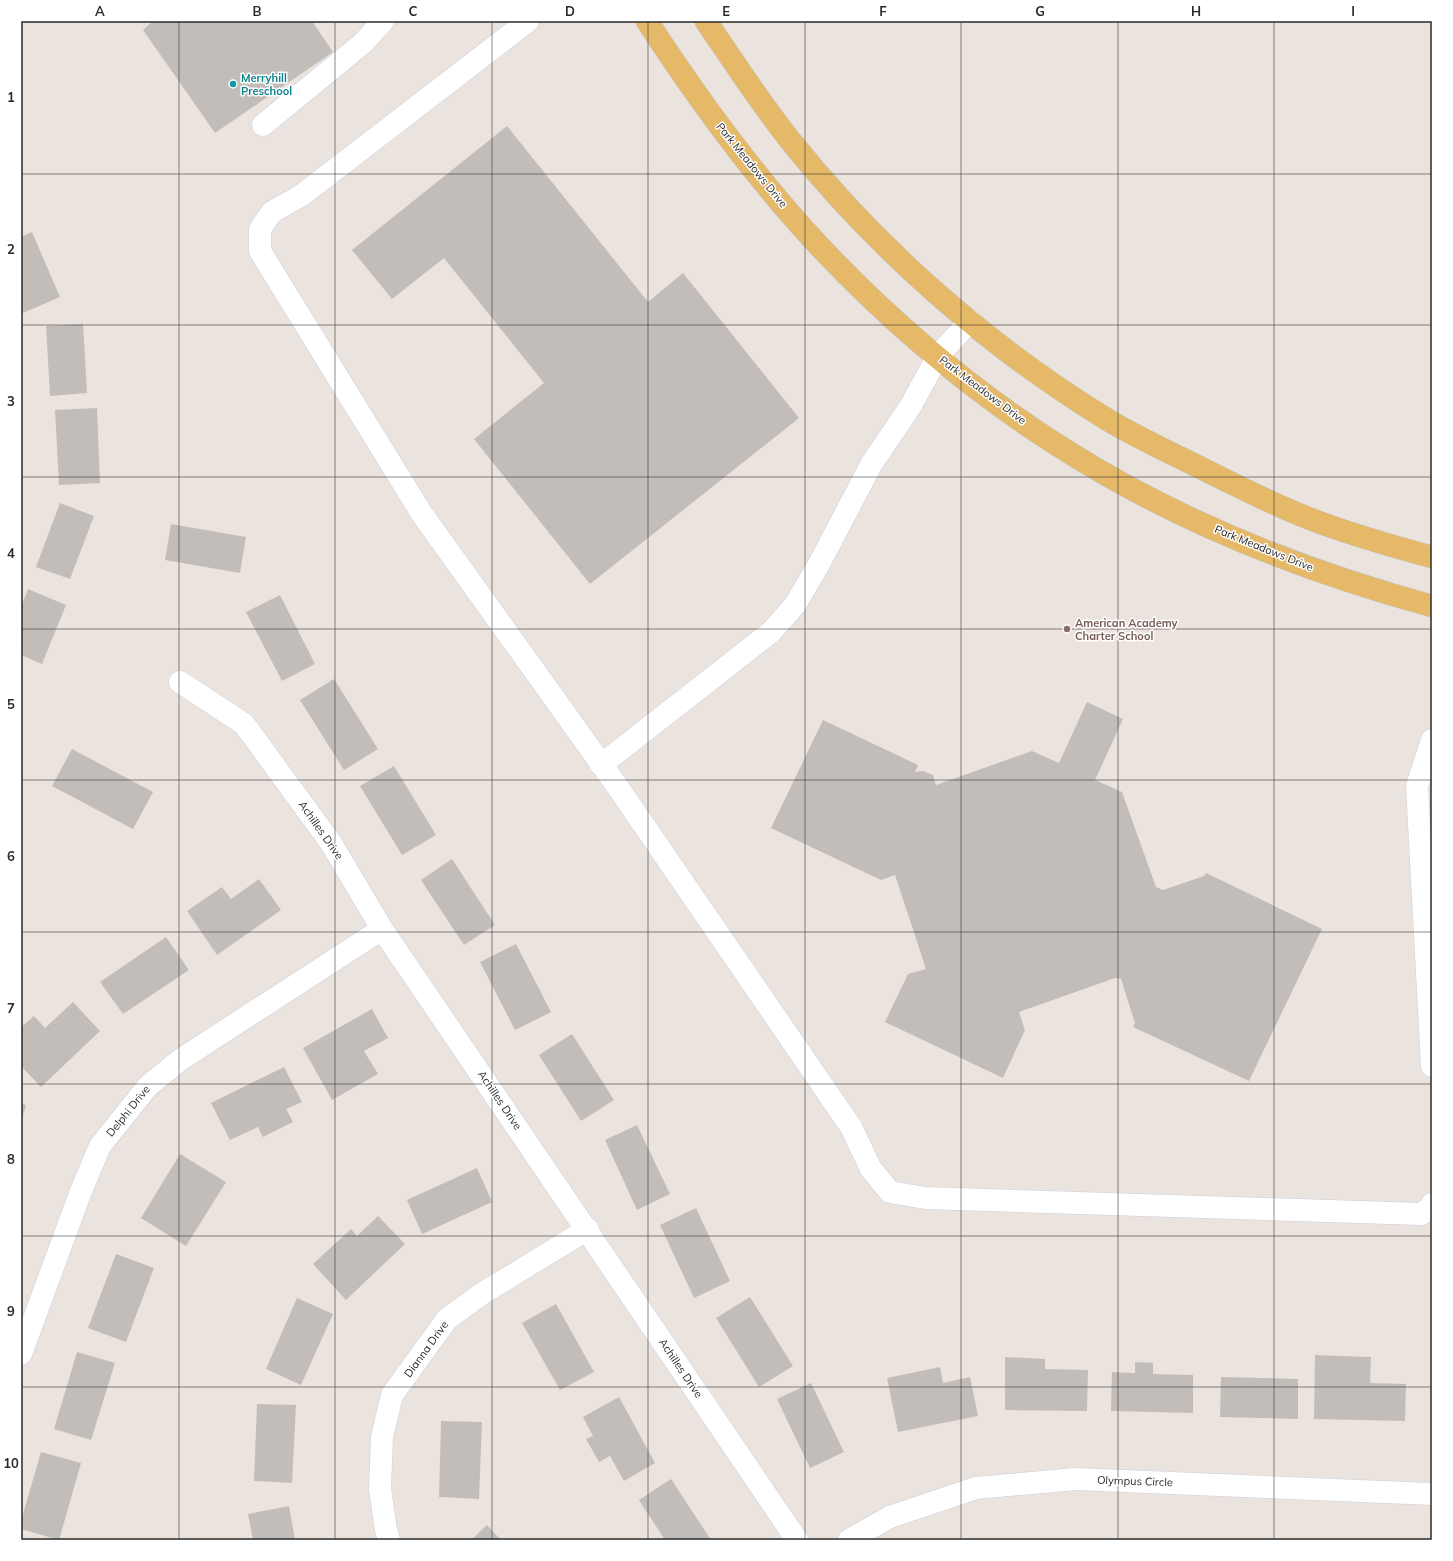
<svg xmlns="http://www.w3.org/2000/svg" width="1453" height="1561" viewBox="0 0 1453 1561" font-family="Mulish,sans-serif">
  <rect width="100%" height="100%" fill="#ebe3dd"/>
  <path fill="#c3bdb9" d="M 153,21 L 312,21 L 333,52 L 215,133 L 143,30 Z
    M 507,126 L 648,302 L 683,273 L 799,418 L 590,584 L 474,439 L 544,383 L 444,258 L 392,299 L 352,250 Z
    M 32,232 L 60,297 L 23,313 L 21,309 L 21,237 Z
    M 83,324 L 87,393 L 50,396 L 46,326 Z
    M 97,408 L 100,483 L 59,485 L 55,410 Z
    M 60,503 L 94,516 L 70,579 L 36,567 Z
    M 171,524 L 246,537 L 240,573 L 165,560 Z
    M 28,589 L 66,605 L 42,664 L 21,655 L 21,607 Z
    M 280,595 L 315,664 L 282,681 L 246,612 Z
    M 334,679 L 378,749 L 344,770 L 300,700 Z
    M 1087,702 L 1123,719 L 1095,780 L 1122,792 L 1156,887 L 1163,890 L 1204,876 L 1206,873 L 1322,929 L 1249,1081 L 1133,1027 L 1135,1023 L 1121,979 L 1115,978 L 1019,1012 L 1025,1030 L 1003,1078 L 885,1022 L 908,974 L 926,969 L 895,875 L 881,880 L 771,828 L 823,720 L 918,765 L 915,772 L 923,771 L 933,775 L 936,785 L 1032,751 L 1059,763 Z
    M 72,749 L 153,792 L 133,829 L 52,786 Z
    M 394,766 L 436,835 L 402,855 L 360,786 Z
    M 452,859 L 495,925 L 464,945 L 421,880 Z
    M 259,879 L 281,910 L 217,955 L 187,911 L 222,887 L 231,899 Z
    M 166,937 L 189,970 L 123,1014 L 100,982 Z
    M 516,944 L 551,1012 L 515,1030 L 480,962 Z
    M 73,1002 L 100,1031 L 41,1087 L 21,1066 L 21,1027 L 34,1016 L 45,1028 Z
    M 372,1009 L 388,1038 L 364,1051 L 378,1074 L 332,1100 L 303,1048 Z
    M 572,1034 L 614,1100 L 581,1121 L 539,1055 Z
    M 284,1067 L 302,1102 L 286,1109 L 293,1122 L 263,1137 L 258,1127 L 230,1140 L 211,1103 Z
    M 21,1104 L 26,1105 L 21,1122 Z
    M 637,1125 L 670,1194 L 637,1210 L 605,1140 Z
    M 180,1154 L 226,1182 L 186,1246 L 141,1218 Z
    M 477,1168 L 492,1202 L 422,1234 L 407,1200 Z
    M 696,1208 L 730,1281 L 694,1298 L 660,1225 Z
    M 378,1216 L 405,1244 L 346,1300 L 313,1264 L 351,1229 L 357,1236 Z
    M 116,1254 L 154,1268 L 126,1342 L 88,1328 Z
    M 750,1297 L 793,1366 L 759,1387 L 716,1318 Z
    M 297,1298 L 333,1314 L 301,1385 L 266,1369 Z
    M 556,1304 L 594,1372 L 560,1390 L 522,1323 Z
    M 77,1352 L 115,1363 L 91,1440 L 54,1429 Z
    M 1315,1355 L 1371,1357 L 1370,1383 L 1406,1384 L 1405,1421 L 1314,1419 Z
    M 1005,1357 L 1045,1359 L 1045,1369 L 1088,1370 L 1087,1411 L 1005,1410 Z
    M 1135,1362 L 1153,1363 L 1153,1374 L 1193,1375 L 1193,1413 L 1111,1411 L 1112,1372 L 1135,1373 Z
    M 940,1367 L 943,1383 L 970,1377 L 978,1416 L 898,1432 L 887,1378 Z
    M 1221,1377 L 1298,1379 L 1298,1419 L 1220,1417 Z
    M 811,1383 L 844,1452 L 810,1468 L 777,1399 Z
    M 619,1397 L 655,1463 L 624,1481 L 610,1456 L 599,1462 L 586,1439 L 593,1436 L 583,1417 Z
    M 257,1404 L 296,1405 L 292,1483 L 254,1481 Z
    M 441,1421 L 482,1422 L 479,1499 L 439,1497 Z
    M 41,1452 L 81,1463 L 59,1540 L 21,1529 L 21,1521 Z
    M 671,1479 L 711,1540 L 665,1540 L 639,1500 Z
    M 289,1506 L 295,1540 L 253,1540 L 248,1514 Z
    M 487,1525 L 501,1540 L 471,1540 Z"/>
  <g fill="none" stroke-linecap="round" stroke-linejoin="round">
    <defs>
      <path id="minor" d="M 528,21 L 302,195 L 272,212 L 260,229 L 260,251 L 422,514 L 617,786 L 851,1127 L 871,1169 L 890,1192 L 925,1198 L 1421,1214 L 1430,1208 L 1432,1204
        M 263,125 L 363,43 L 383,21
        M 180,682 L 244,724 L 331,843 L 382,929 L 797,1540
        M 1432,740 L 1417,786 L 1432,1066
        M 601,765 L 771,632 L 795,605 L 819,564 L 872,463 L 910,407 L 938,356 L 970,321
        M 21,1354 L 81,1191 L 100,1146 L 148,1086 L 180,1060 L 382,929
        M 389,1540 L 386,1530 L 380,1489 L 382,1437 L 392,1395 L 447,1319 L 483,1293 L 588,1229
        M 849,1540 L 890,1517 L 976,1488 L 1076,1479 L 1432,1494"/>
      <path id="major" d="M 647,21 C 699,101 756,179 822,249 C 893,324 975,393 1062,448 C 1175,520 1303,571 1432,606
        M 706,21 C 733,61 759,101 789,139 C 877,249 987,346 1108,420 C 1138,438 1171,453 1203,469 C 1241,488 1281,508 1321,523 C 1357,536 1395,547 1432,557"/>
    </defs>
    <use href="#minor" stroke="#cbd0da" stroke-width="23"/>
    <use href="#major" stroke="#c3c3c3" stroke-width="23"/>
    <use href="#minor" stroke="#fff" stroke-width="22"/>
    <use href="#major" stroke="#e5b967" stroke-width="22"/>
  </g>
  <path fill="none" stroke="#2a2a2a" stroke-width="1" stroke-opacity="0.55" d="M 179,21 L 179,1540M 335,21 L 335,1540M 492,21 L 492,1540M 648,21 L 648,1540M 805,21 L 805,1540M 961,21 L 961,1540M 1118,21 L 1118,1540M 1274,21 L 1274,1540M 21,174 L 1432,174M 21,325 L 1432,325M 21,477 L 1432,477M 21,629 L 1432,629M 21,780 L 1432,780M 21,932 L 1432,932M 21,1084 L 1432,1084M 21,1236 L 1432,1236M 21,1387 L 1432,1387"/>
  <circle fill="#0f9aa8" stroke="#fff" stroke-width="1.5" cx="233" cy="84" r="4"/>
  <circle fill="#8d6e63" stroke="#fff" stroke-width="1.5" cx="1067" cy="629" r="4"/>
  <g text-anchor="middle" dominant-baseline="central" stroke-width="3" stroke-linejoin="round" paint-order="stroke">
    <g font-size="11" font-weight="bold" fill="#0d838f" stroke="#fff" text-anchor="start">
      <text x="241" y="78">Merryhill<tspan x="241" dy="13">Preschool</tspan></text>
    </g>
    <g font-size="11" fill="#2a2a2a" stroke="#fff">
      <text transform="translate(752 165) rotate(51)">Park Meadows Drive</text>
      <text transform="translate(983 390) rotate(37)">Park Meadows Drive</text>
      <text transform="translate(1264 548) rotate(22)">Park Meadows Drive</text>
      <text transform="translate(321 830) rotate(55)">Achilles Drive</text>
      <text transform="translate(500 1100) rotate(56)">Achilles Drive</text>
      <text transform="translate(128 1111) rotate(-51)">Delphi Drive</text>
      <text transform="translate(426 1349) rotate(-54)">Dianna Drive</text>
      <text transform="translate(681 1368) rotate(56)">Achilles Drive</text>
      <text transform="translate(1135 1481) rotate(2)">Olympus Circle</text>
    </g>
    <g font-size="11" font-weight="bold" fill="#785e54" stroke="#fff" text-anchor="start">
      <text x="1075" y="623">American Academy<tspan x="1075" dy="13">Charter School</tspan></text>
    </g>
  </g>
  <rect width="1453" height="1561" fill="none" stroke="#ffffff" stroke-width="44"/>
  <rect x="22" y="22" width="1409" height="1517" fill="none" stroke="#2a2a2a" stroke-width="1.5"/>
  <g font-size="13" text-anchor="middle" font-weight="bold" fill="#2a2a2a">
    <text x="100" y="16">A</text>
    <text x="257" y="16">B</text>
    <text x="413" y="16">C</text>
    <text x="570" y="16">D</text>
    <text x="726" y="16">E</text>
    <text x="883" y="16">F</text>
    <text x="1040" y="16">G</text>
    <text x="1196" y="16">H</text>
    <text x="1353" y="16">I</text>
    <text x="11" y="102">1</text>
    <text x="11" y="254">2</text>
    <text x="11" y="406">3</text>
    <text x="11" y="558">4</text>
    <text x="11" y="709">5</text>
    <text x="11" y="861">6</text>
    <text x="11" y="1013">7</text>
    <text x="11" y="1164">8</text>
    <text x="11" y="1316">9</text>
    <text x="11" y="1468">10</text>
  </g>
</svg>
